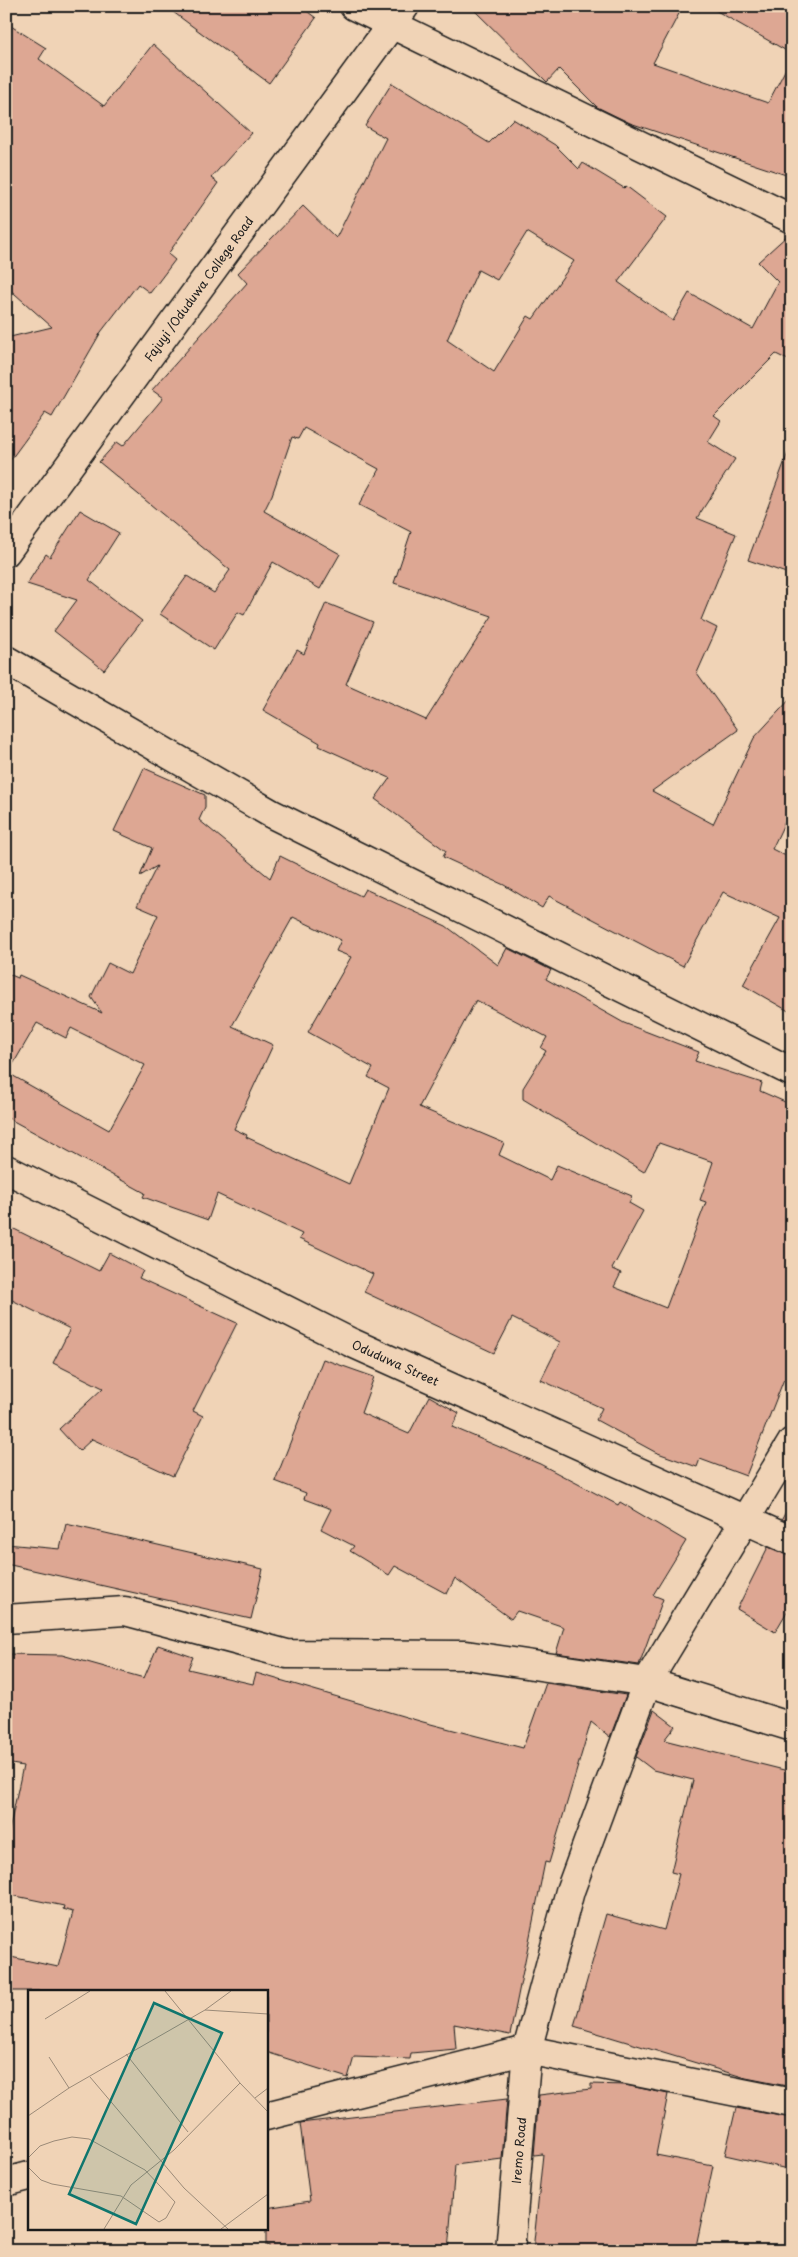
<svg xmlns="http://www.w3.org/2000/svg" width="798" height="2257" viewBox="0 0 798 2257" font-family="'Playpen Sans',sans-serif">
  <rect width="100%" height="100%" fill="#f0d3b6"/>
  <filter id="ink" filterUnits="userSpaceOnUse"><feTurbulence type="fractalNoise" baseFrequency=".02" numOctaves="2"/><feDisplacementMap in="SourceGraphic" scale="10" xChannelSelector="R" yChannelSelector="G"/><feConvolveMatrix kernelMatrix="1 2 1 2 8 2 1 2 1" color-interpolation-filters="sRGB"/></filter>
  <g filter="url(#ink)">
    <path fill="#dda793" stroke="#1c1c1c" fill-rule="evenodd" d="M 165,6 L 300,6 L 316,18 L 269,83 Z
      M 470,6 L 683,6 L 653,63 L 768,103 L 792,57 L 792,177 L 630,123 L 597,107 L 559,69 L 547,82 Z
      M 708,6 L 792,6 L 792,54 Z
      M 6,23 L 46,48 L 39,59 L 104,106 L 153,44 L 251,133 L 211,178 L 218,183 L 168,254 L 175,260 L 150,293 L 138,284 L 101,332 L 52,417 L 45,413 L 6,466 L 6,338 L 52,327 L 6,286 Z
      M 392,83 L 489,143 L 513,119 L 555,145 L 579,169 L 583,163 L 624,188 L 626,186 L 667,217 L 618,282 L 673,321 L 689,293 L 753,329 L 778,282 L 758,262 L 789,234 L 792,234 L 792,362 L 776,354 L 714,416 L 721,421 L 708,442 L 735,459 L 697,518 L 736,534 L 701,620 L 717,628 L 697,673 L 738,730 L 652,791 L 713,824 L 754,738 L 792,697 L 792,807 L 772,849 L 792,859 L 792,1013 L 743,985 L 780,918 L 723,892 L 683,966 L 549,896 L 542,908 L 504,885 L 443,857 L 446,851 L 375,799 L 390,778 L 319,746 L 320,743 L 263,710 L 297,650 L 304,654 L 326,603 L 373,622 L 346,684 L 426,720 L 492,616 L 394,583 L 411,532 L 359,505 L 379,469 L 304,428 L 298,439 L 292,437 L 272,495 L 264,511 L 340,554 L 320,589 L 273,562 L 244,615 L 238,612 L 214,650 L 160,614 L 187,576 L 214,593 L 230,570 L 99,462 L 117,442 L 123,446 L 163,398 L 152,390 L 247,283 L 238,273 L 303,206 L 336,238 L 386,138 L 365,126 ZM 527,232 L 574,261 L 533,319 L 528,316 L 494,372 L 447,340 L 478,270 L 497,280 Z
      M 789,450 L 792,451 L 792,575 L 748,560 Z
      M 80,510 L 119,533 L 89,580 L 142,621 L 104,670 L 54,631 L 77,600 L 27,584 L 46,554 L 50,557 Z
      M 144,768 L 205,795 L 205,807 L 199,820 L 270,878 L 280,856 L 361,896 L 365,889 L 446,926 L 498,965 L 507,948 L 551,970 L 546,979 L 624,1023 L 699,1052 L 695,1061 L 762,1083 L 760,1091 L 792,1105 L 792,1382 L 784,1379 L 746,1476 L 700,1459 L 697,1467 L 655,1452 L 596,1420 L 602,1408 L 541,1380 L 560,1342 L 512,1318 L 494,1353 L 364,1292 L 373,1274 L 299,1239 L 302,1234 L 217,1194 L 208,1220 L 143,1197 L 145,1193 L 6,1117 L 6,973 L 18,978 L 19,975 L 102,1013 L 91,997 L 108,963 L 130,974 L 158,915 L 137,906 L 157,866 L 140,876 L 152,848 L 114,831 ZM 293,917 L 341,940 L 336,951 L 351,957 L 308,1032 L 373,1068 L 368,1077 L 389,1088 L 349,1184 L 246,1137 L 247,1135 L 234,1129 L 273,1045 L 232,1026 ZM 476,1000 L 547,1037 L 541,1048 L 546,1051 L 523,1088 L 523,1099 L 644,1172 L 659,1143 L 713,1162 L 700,1200 L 706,1202 L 666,1308 L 614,1287 L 621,1273 L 612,1269 L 643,1211 L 629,1203 L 632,1196 L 557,1165 L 550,1180 L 499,1155 L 504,1143 L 419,1107 ZM 37,1023 L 66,1038 L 71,1028 L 145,1065 L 109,1130 L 8,1073 Z
      M 6,1225 L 99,1271 L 109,1253 L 143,1271 L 139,1278 L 237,1323 L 193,1411 L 203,1416 L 173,1476 L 92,1439 L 79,1451 L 59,1429 L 103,1388 L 53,1363 L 70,1329 L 6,1297 Z
      M 323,1359 L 374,1377 L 361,1413 L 409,1434 L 429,1396 L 459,1413 L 452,1427 L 540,1464 L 618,1505 L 620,1502 L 686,1541 L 653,1595 L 663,1599 L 639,1665 L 556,1653 L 564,1627 L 517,1611 L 511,1619 L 455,1578 L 447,1594 L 395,1566 L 389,1575 L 350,1551 L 354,1546 L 321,1529 L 331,1509 L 304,1499 L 306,1493 L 275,1481 Z
      M 792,1500 L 792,1524 L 782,1519 Z
      M 66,1524 L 263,1569 L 251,1619 L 6,1564 L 6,1544 L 60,1549 Z
      M 768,1547 L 792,1556 L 792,1603 L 775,1632 L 737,1609 Z
      M 158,1645 L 193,1657 L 188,1669 L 253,1684 L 256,1673 L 423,1722 L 523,1748 L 546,1683 L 626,1695 L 610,1737 L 591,1722 L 549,1863 L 545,1862 L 510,2035 L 454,2024 L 456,2049 L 411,2053 L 410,2059 L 354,2057 L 348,2078 L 266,2052 L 266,1991 L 6,1991 L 6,1956 L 58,1967 L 73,1912 L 63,1909 L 64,1906 L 6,1894 L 6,1845 L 23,1766 L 6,1763 L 6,1654 L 62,1655 L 144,1678 Z
      M 654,1710 L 675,1726 L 664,1740 L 792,1772 L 792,2087 L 746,2078 L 574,2026 L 606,1914 L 664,1930 L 679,1874 L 671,1872 L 693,1780 L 653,1770 L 636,1757 Z
      M 591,2084 L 625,2085 L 668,2094 L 656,2155 L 713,2166 L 695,2251 L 533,2251 L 543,2154 L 534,2155 L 539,2095 L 591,2089 Z
      M 507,2099 L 502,2159 L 455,2165 L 448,2251 L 269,2251 L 269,2245 L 266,2246 L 266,2208 L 310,2201 L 300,2123 Z
      M 736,2108 L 792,2118 L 792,2170 L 725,2155 Z"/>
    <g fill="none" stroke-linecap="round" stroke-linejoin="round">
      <defs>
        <g id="minor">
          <path d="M 354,6 L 792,219"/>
          <path d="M 6,660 L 272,814 L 792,1072"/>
          <path id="s1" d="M 6,1169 L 350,1342 L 792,1541"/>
          <path d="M 6,1619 L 125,1611 L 287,1654 L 466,1655 L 647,1682 L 792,1727"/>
          <path d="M 266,2116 L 527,2050 L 792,2103"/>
          <path d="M 6,2182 L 29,2176"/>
          <path id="s2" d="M 510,2251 L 527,2050 L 570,1891 L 647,1682 L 792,1442"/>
        </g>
        <g id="primary">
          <path id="s3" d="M 6,552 L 405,6"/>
        </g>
      </defs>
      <use href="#minor" stroke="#1c1c1c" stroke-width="31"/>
      <use href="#primary" stroke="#1c1c1c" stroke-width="31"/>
      <use href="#minor" stroke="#f0d3b6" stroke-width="28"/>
      <use href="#primary" stroke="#f0d3b6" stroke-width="28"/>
    </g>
  </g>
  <g text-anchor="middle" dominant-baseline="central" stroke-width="4.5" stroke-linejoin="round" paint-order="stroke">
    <g font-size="12" fill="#1c1c1c" stroke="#f0d3b6">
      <text stroke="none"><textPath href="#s3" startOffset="326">Fajuyi /Oduduwa College Road</textPath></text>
      <text stroke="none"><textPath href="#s1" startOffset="435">Oduduwa Street</textPath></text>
      <text stroke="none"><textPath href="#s2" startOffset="101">Iremo Road</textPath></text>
    </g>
  </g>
  <g transform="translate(28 1990)">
    <rect width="240" height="240" fill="#f0d3b6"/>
    <path fill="none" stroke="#9b8a78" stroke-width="1" d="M 137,1 L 212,93 L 240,122M 177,20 L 240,24M 17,29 L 62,1M 98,64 L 160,142M 21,67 L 41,98M 62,87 L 156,198 L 200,239M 227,108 L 240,98M 0,126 L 41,98 L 177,20 L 203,1M 0,168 L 12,156 L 26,151 L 44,147 L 61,149 L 117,180 L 147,212 L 138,228 L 131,232 L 93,206 L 24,194 L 13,190 L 0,177M 76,239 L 103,195 L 146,160 L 212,93M 193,239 L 240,204"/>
    <path fill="#0f766e" fill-opacity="0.15" stroke="#0f766e" stroke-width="2.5" d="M 126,13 L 194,43 L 108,234 L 41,204 Z"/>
    <rect width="240" height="240" fill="none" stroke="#1c1c1c" stroke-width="2.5"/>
  </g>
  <rect width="798" height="2257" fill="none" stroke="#f0d3b6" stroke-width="25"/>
  <rect x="12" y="12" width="773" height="2232" fill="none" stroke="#1c1c1c" stroke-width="2" filter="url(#ink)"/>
</svg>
